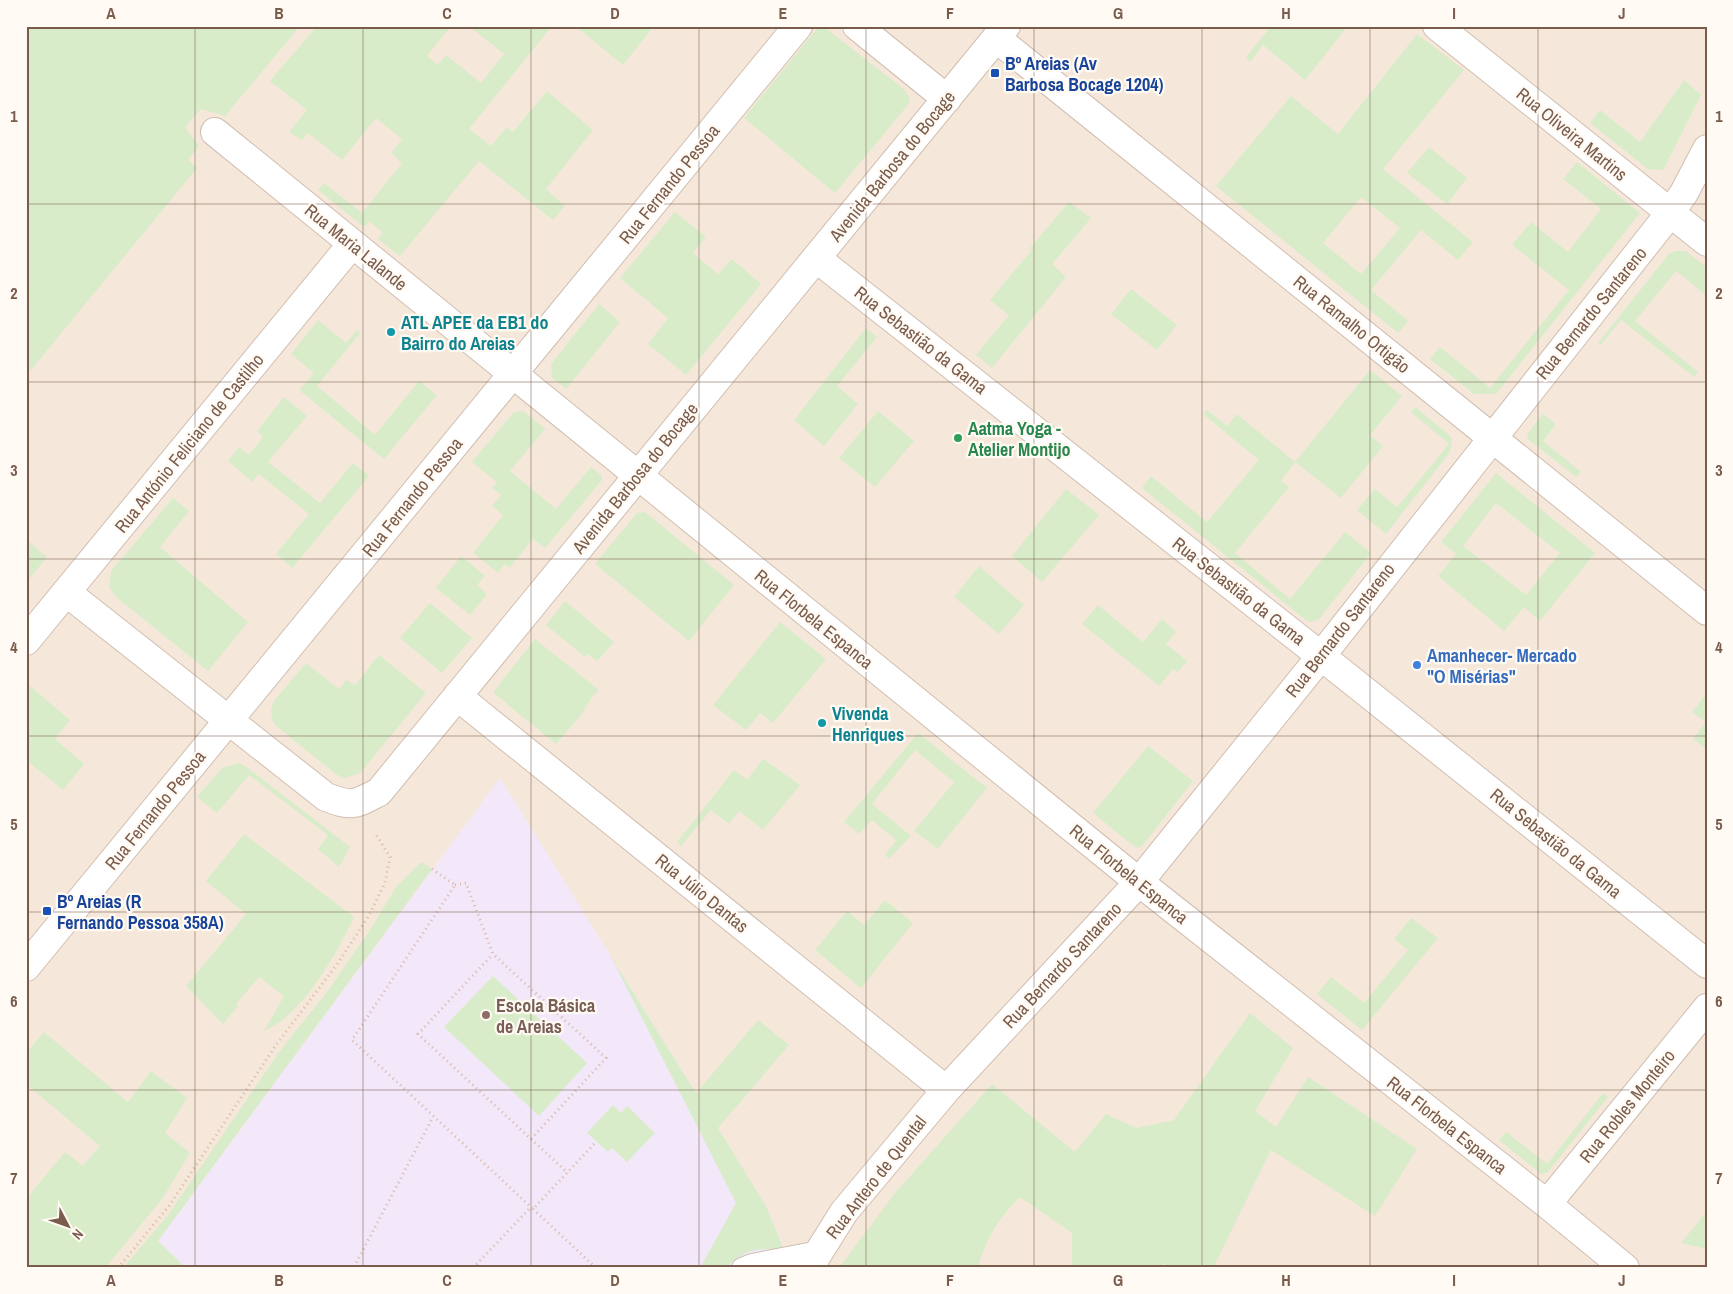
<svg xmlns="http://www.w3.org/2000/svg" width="1733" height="1294" viewBox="0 0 1733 1294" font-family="'Archivo Narrow',sans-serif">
  <rect width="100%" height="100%" fill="#fdf6ec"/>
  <path fill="#f5e8da" d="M 26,26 L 1707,26 L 1707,1268 L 26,1268 Z"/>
  <path fill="#f3e8fa" d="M 500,778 L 766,1206 L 784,1250 L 773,1268 L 186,1268 L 158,1241 Z"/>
  <path fill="#d8ecc9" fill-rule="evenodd" d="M 26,26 L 300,26 L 225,116 L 201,109 L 185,127 L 199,146 L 188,160 L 197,168 L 26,376 Z
    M 317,26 L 451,26 L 427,56 L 438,65 L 446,55 L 481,83 L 504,54 L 469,26 L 552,26 L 469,129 L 491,146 L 507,127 L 513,132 L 547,91 L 593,130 L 546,189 L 565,206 L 553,220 L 479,161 L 400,256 L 378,239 L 383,233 L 369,221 L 364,227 L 318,190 L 324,183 L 362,213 L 402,163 L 391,153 L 402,139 L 376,118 L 342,160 L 308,133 L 302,140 L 289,132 L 307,110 L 270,81 Z
    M 582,26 L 654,26 L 623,65 L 579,29 Z
    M 819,26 L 823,26 L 905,90 L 910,99 L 907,106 L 835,193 L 744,118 Z
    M 1271,26 L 1348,26 L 1305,80 L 1263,45 L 1250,62 L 1246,57 Z
    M 1417,34 L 1464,70 L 1383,169 L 1473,242 L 1458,260 L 1421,230 L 1371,290 L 1408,321 L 1398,333 L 1216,186 L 1291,96 L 1338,134 ZM 1361,197 L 1400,228 L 1361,274 L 1323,243 Z
    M 1684,80 L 1701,95 L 1663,170 L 1648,169 L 1590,123 L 1600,110 L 1640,142 Z
    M 1429,147 L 1467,178 L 1447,204 L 1407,173 Z
    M 1577,162 L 1640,213 L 1496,394 L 1474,394 L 1430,359 L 1440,347 L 1490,388 L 1569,290 L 1512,245 L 1531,222 L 1568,252 L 1601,209 L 1563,179 Z
    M 1069,202 L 1091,218 L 1052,264 L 1066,277 L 992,368 L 976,355 L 1009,315 L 990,300 L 1032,250 L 1030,248 Z
    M 675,212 L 706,237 L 693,253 L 718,274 L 732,259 L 761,284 L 686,375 L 648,344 L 668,318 L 620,278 Z
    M 1675,251 L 1686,251 L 1707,268 L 1707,296 L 1676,271 L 1635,321 L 1698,372 L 1694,377 L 1621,320 L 1600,346 L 1598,343 L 1669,254 Z
    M 1131,289 L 1177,325 L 1157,350 L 1111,314 Z
    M 599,304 L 620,322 L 566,389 L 552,378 L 551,364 Z
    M 318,320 L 346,343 L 357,330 L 360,333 L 317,386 L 375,435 L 419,381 L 437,395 L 384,459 L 299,390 L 314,373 L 291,354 Z
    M 866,328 L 877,337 L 837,386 L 858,404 L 824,446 L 794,420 Z
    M 1370,370 L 1402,396 L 1370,435 L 1383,446 L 1341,498 L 1295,462 L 1281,481 L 1289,487 L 1235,553 L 1290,599 L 1345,532 L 1371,553 L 1319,619 L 1312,622 L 1307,621 L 1142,488 L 1151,476 L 1207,522 L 1259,460 L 1203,414 L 1207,410 L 1227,426 L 1237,414 L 1295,462 Z
    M 284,397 L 307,416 L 268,462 L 320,503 L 353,463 L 369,476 L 292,568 L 276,554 L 309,514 L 259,474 L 252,482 L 228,461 L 239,447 L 249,455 L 263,437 L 257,431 Z
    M 1415,407 L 1448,434 L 1452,439 L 1450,452 L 1386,534 L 1357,510 L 1375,489 L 1397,507 L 1449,444 L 1411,412 Z
    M 523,411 L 545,429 L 510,471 L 556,509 L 591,467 L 602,476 L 602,480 L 545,548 L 533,539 L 510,567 L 505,564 L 498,573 L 473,553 L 503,515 L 492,506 L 501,495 L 492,488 L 497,482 L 472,462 L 514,412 Z
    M 878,411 L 914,441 L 875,487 L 839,458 Z
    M 1543,414 L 1556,424 L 1543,441 L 1581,472 L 1576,477 L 1528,439 L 1527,434 Z
    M 1496,473 L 1595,553 L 1540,621 L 1524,607 L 1504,631 L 1438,576 L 1456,554 L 1441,542 ZM 1496,503 L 1560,553 L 1526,595 L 1463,546 Z
    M 1066,489 L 1099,515 L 1042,582 L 1012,556 Z
    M 173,498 L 189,511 L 160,547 L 248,622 L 208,671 L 116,597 L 109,587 L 111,571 Z
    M 645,512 L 734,585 L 689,641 L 595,564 L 637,513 Z
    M 26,539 L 47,557 L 26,583 Z
    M 461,556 L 485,576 L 477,585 L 487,594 L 470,615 L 436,588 Z
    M 979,566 L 1024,605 L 999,634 L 954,597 Z
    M 565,601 L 614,642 L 597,661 L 588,654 L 585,657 L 546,625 Z
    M 430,603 L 472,638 L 442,673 L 400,638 Z
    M 1098,605 L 1143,642 L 1162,619 L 1176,632 L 1166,644 L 1187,661 L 1178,672 L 1173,669 L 1159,686 L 1082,624 Z
    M 780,622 L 826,659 L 773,723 L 760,713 L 746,730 L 713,705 Z
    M 535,639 L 599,690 L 592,697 L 582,714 L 556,744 L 495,694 L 494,691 Z
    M 379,655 L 426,693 L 360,773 L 345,778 L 337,775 L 275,725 L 272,719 L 271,710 L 274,701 L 306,663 L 339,689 L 346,680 L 355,685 Z
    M 26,683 L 70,720 L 55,739 L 84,764 L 63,790 L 26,760 Z
    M 1707,693 L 1707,750 L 1693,739 L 1706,722 L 1692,712 Z
    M 918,733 L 987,788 L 938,849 L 914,831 L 954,782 L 915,750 L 872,804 L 911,836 L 889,859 L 885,855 L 896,840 L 872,820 L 859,834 L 844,822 Z
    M 1148,746 L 1193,781 L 1143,845 L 1139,848 L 1135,847 L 1093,813 Z
    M 763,759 L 800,785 L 763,830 L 739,811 L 729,824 L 711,810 L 681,846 L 677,842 L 734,770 L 747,780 Z
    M 239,763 L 248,768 L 350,847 L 339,867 L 318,849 L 328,835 L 249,775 L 217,813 L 197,797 L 222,768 Z
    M 244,834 L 354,917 C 336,954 315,992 284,1019 C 278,1024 270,1028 264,1031 L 284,996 L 259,977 L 236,1004 L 238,1006 L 223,1024 L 186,986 L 246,914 L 206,881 Z
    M 421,862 L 432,869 L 158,1241 L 186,1268 L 123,1268 L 168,1215 L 282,1048 L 327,992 L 370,930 L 396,887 Z
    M 885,900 L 913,923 L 861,988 L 815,950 L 847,911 L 864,925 Z
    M 1411,918 L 1438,938 L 1362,1030 L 1317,994 L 1331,977 L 1364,1003 L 1408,950 L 1394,939 Z
    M 611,957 L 696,1093 L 758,1020 L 789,1045 L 718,1128 L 766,1206 L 784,1250 C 758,1248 745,1248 726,1268 L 700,1268 L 736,1203 Z
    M 493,976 L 587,1063 L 539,1116 L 444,1027 Z
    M 1250,1013 L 1293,1048 L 1255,1111 L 1276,1127 L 1308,1077 L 1417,1149 L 1375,1216 L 1271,1150 L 1213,1268 L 1172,1268 L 1163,1263 L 1160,1268 L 1072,1268 L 1072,1233 L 1020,1197 C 998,1220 987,1236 978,1268 L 839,1268 L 895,1193 L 992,1084 L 1075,1152 L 1106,1114 L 1136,1128 L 1174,1120 Z
    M 44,1032 L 128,1102 L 151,1071 L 187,1098 L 165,1133 L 190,1153 L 162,1199 L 105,1268 L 26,1268 L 26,1199 L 65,1152 L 83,1166 L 100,1146 L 26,1084 L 26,1053 Z
    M 1603,1093 L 1608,1097 L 1548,1172 L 1541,1174 L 1499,1140 L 1506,1132 L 1547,1164 Z
    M 613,1105 L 621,1113 L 627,1106 L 655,1133 L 627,1162 L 612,1148 L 608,1152 L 587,1133 Z
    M 1707,1211 L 1707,1249 L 1681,1243 Z"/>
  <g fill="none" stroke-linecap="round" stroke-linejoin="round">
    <defs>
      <path id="service" d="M 742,1268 L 752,1264 L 819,1251"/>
      <path id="minor" d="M 857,26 L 947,99
        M 1437,26 L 1707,242
        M 996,38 L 1707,611
        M 215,132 L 1139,882 L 1547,1204 L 1625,1268
        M 816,258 L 1321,656 L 1707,964
        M 66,592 L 326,797 C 353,807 354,805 379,792 L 1006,26
        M 26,641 L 352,244
        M 457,696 L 946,1090
        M 26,967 L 798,26
        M 1547,1204 L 1707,1008
        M 809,1268 L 844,1212 L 946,1090 L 1139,882 L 1321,656 L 1670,213 L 1684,193 L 1707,149"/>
    </defs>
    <use href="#service" stroke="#d1beb0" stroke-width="22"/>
    <use href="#minor" stroke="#d1beb0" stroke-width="30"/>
    <path stroke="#d9b8a5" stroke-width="3" stroke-dasharray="1 4" stroke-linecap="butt" d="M 432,869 L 455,885 L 352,1040 L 533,1209 L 596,1142
      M 455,885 L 466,883 L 493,954 L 606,1058 L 531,1139 L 418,1034 L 493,954
      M 531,1139 L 568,1173
      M 533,1209 L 596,1268
      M 354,1267 L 433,1117
      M 118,1268 L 169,1206 L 276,1045 L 338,963 L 368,917 L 385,883 L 390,857 L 375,833
      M 473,1268 L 531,1207"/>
    <use href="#service" stroke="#fff" stroke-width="20"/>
    <use href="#minor" stroke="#fff" stroke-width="28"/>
  </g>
  <path fill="none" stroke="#7a5c4d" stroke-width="1" stroke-opacity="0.55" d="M 195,26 L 195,1268M 363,26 L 363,1268M 531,26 L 531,1268M 699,26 L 699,1268M 866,26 L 866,1268M 1034,26 L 1034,1268M 1202,26 L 1202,1268M 1370,26 L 1370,1268M 1538,26 L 1538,1268M 26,204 L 1707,204M 26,382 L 1707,382M 26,559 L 1707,559M 26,736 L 1707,736M 26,912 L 1707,912M 26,1090 L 1707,1090"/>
  <g fill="#1a4fb4" stroke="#fffaf3" stroke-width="2">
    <rect x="990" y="68" width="10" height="10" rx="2.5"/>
    <rect x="42" y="906" width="10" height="10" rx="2.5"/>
  </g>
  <g fill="#0f9aa8" stroke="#fffaf3" stroke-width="2">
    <circle cx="391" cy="332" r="5"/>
    <circle cx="822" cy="723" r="5"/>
  </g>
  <circle fill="#2e9e5b" stroke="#fffaf3" stroke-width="2" cx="958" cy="438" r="5"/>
  <circle fill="#3f7fe0" stroke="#fffaf3" stroke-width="2" cx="1417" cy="665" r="5"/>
  <circle fill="#8d6e63" stroke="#fffaf3" stroke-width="2" cx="486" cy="1015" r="5"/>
  <g text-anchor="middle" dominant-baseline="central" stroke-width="4.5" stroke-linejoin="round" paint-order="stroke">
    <g font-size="18" font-weight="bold" fill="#164399" stroke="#fffaf3" text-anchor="start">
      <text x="1005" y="63">Bº Areias (Av<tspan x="1005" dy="21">Barbosa Bocage 1204)</tspan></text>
      <text x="57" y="901">Bº Areias (R<tspan x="57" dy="21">Fernando Pessoa 358A)</tspan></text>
    </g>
    <g font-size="18" fill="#7a5c4d" stroke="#fffaf3">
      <text transform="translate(1572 134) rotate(39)">Rua Oliveira Martins</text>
      <text transform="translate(892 166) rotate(-51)">Avenida Barbosa do Bocage</text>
      <text transform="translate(669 184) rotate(-51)">Rua Fernando Pessoa</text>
      <text transform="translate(356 247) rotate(39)">Rua Maria Lalande</text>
      <text transform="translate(1591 313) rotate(-51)">Rua Bernardo Santareno</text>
      <text transform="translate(1352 324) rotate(39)">Rua Ramalho Ortigão</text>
      <text transform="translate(921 340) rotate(38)">Rua Sebastião da Gama</text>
      <text transform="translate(189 443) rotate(-51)">Rua António Feliciano de Castilho</text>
      <text transform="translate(635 478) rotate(-51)">Avenida Barbosa do Bocage</text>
      <text transform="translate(412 497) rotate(-51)">Rua Fernando Pessoa</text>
      <text transform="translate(1239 591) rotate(38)">Rua Sebastião da Gama</text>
      <text transform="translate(814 619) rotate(39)">Rua Florbela Espanca</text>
      <text transform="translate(1340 630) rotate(-52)">Rua Bernardo Santareno</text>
      <text transform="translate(155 810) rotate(-51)">Rua Fernando Pessoa</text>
      <text transform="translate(1556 843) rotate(39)">Rua Sebastião da Gama</text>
      <text transform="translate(1129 874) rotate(39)">Rua Florbela Espanca</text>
      <text transform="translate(702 893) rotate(39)">Rua Júlio Dantas</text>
      <text transform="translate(1062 965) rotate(-47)">Rua Bernardo Santareno</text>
      <text transform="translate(1627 1106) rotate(-51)">Rua Robles Monteiro</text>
      <text transform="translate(1447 1125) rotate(38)">Rua Florbela Espanca</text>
      <text transform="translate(876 1177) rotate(-52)">Rua Antero de Quental</text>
    </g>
    <g font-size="18" font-weight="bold" fill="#0d838f" stroke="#fffaf3" text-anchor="start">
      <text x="401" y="322">ATL APEE da EB1 do<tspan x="401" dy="21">Bairro do Areias</tspan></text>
      <text x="832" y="713">Vivenda<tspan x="832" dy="21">Henriques</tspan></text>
    </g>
    <g font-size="18" font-weight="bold" fill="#27864d" stroke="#fffaf3" text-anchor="start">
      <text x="968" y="428">Aatma Yoga -<tspan x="968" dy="21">Atelier Montijo</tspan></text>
    </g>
    <g font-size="18" font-weight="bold" fill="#366cbe" stroke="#fffaf3" text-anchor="start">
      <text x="1427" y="655">Amanhecer- Mercado<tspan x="1427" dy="21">"O Misérias"</tspan></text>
    </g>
    <g font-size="18" font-weight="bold" fill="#785e54" stroke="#fffaf3" text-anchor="start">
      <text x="496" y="1005">Escola Básica<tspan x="496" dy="21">de Areias</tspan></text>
    </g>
  </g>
  <rect width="1733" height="1294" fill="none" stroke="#fffaf3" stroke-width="55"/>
  <g transform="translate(68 1226) rotate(131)" stroke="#fffaf3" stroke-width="4" paint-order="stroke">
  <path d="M0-4L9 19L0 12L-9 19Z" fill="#7a5c4d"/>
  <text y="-8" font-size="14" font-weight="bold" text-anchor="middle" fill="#7a5c4d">N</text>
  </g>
  <rect x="28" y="28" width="1678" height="1238" fill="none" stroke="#7a5c4d" stroke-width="2"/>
  <g font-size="16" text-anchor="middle" font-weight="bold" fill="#7a5c4d">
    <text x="111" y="19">A</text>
    <text x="279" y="19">B</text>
    <text x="447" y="19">C</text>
    <text x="615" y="19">D</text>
    <text x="783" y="19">E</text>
    <text x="950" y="19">F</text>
    <text x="1118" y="19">G</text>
    <text x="1286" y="19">H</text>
    <text x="1454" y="19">I</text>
    <text x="1622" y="19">J</text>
    <text x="14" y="122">1</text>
    <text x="1719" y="122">1</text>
    <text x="14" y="299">2</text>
    <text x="1719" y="299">2</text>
    <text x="14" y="476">3</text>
    <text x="1719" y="476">3</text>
    <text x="14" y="653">4</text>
    <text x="1719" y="653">4</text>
    <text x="14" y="830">5</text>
    <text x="1719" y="830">5</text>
    <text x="14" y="1007">6</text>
    <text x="1719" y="1007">6</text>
    <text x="14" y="1184">7</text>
    <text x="1719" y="1184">7</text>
    <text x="111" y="1286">A</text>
    <text x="279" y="1286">B</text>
    <text x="447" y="1286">C</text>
    <text x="615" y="1286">D</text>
    <text x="783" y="1286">E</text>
    <text x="950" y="1286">F</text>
    <text x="1118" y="1286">G</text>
    <text x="1286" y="1286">H</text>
    <text x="1454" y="1286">I</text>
    <text x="1622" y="1286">J</text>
  </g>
</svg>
